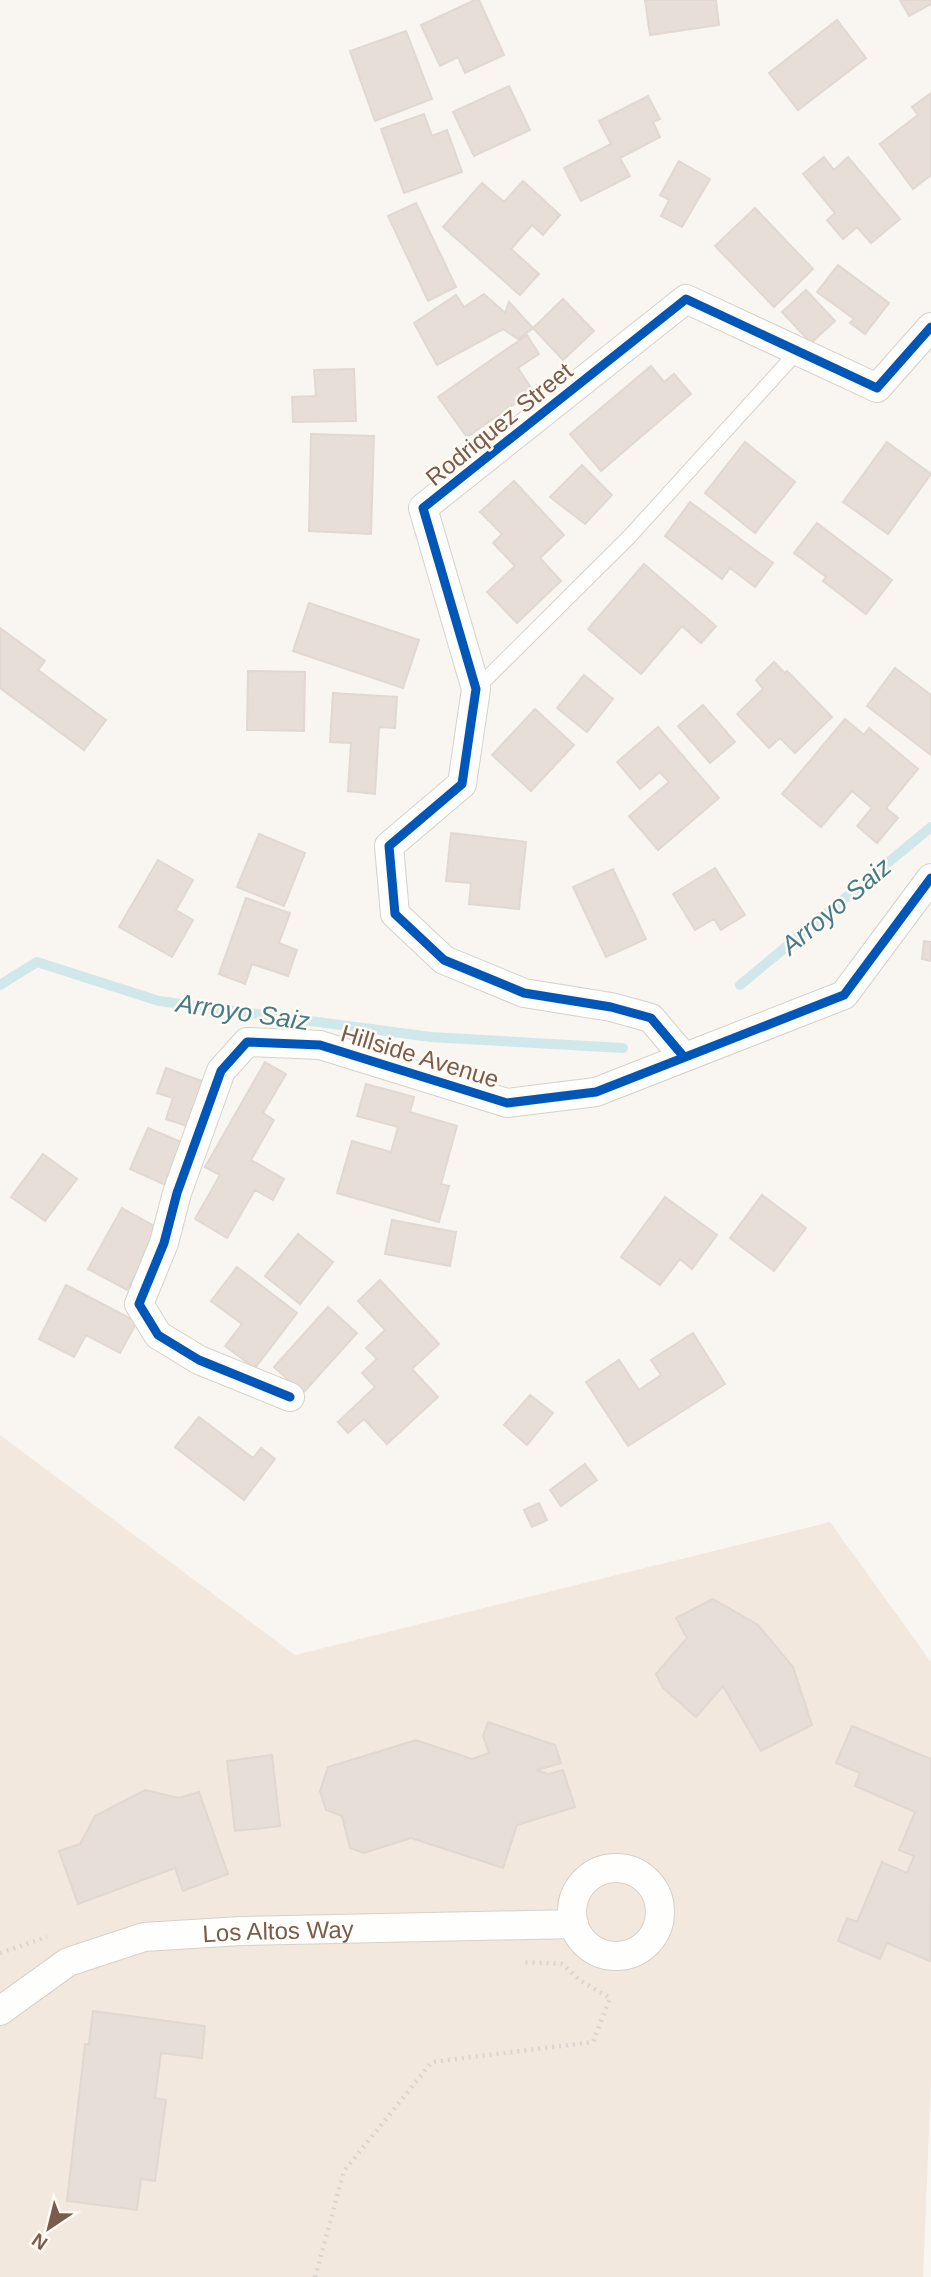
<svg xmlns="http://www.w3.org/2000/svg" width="931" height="2277" viewBox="0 0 931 2277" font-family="Arial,sans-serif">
  <rect width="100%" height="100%" fill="#f9f5f0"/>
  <path fill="#f2e8de" d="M 0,1435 L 295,1655 L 830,1522 L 931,1662 L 931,2081 L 923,2277 L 0,2277 Z"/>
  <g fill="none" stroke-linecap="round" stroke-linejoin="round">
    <path stroke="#d0e8ea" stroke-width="10" d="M 0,985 L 37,962 L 159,1001 L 431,1037 L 623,1048
      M 740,985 L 931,827"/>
  </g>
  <path fill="#e6ded7" stroke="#e2d8d2" stroke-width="2" d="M 475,0 L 479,0 L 504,55 L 465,73 L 458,57 L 440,66 L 421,25 Z
    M 645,0 L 716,0 L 719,25 L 650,35 Z
    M 900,0 L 931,0 L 931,4 L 909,16 Z
    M 837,20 L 866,58 L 798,110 L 769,73 Z
    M 406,31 L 432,99 L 375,121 L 350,51 Z
    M 509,86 L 530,130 L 474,156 L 453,112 Z
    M 931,93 L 931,175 L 913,189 L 880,144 L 918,115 L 912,107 Z
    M 648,96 L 660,119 L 653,122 L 660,137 L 620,158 L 630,176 L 581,201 L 564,168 L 611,144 L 599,121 Z
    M 424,114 L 432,136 L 447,130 L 462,172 L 404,193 L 381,129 Z
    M 824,157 L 834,170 L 848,157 L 900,219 L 871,243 L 857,227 L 843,239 L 827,220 L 835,213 L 803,174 Z
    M 679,161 L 710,179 L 682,227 L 661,216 L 669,200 L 660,195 Z
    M 523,181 L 560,215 L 543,235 L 532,225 L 511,249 L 539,274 L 520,295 L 443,227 L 482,183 L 504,202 Z
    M 416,203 L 456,287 L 428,301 L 388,216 Z
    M 755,208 L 813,269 L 774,307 L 715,246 Z
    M 838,265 L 889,303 L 865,334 L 850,323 L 854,319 L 817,292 Z
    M 806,290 L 835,321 L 811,343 L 782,312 Z
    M 484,294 L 505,313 L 509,302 L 533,328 L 518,339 L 503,329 L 437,365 L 414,323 L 456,295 L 464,307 Z
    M 563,299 L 594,331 L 563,360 L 533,328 Z
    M 527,335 L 539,354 L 518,368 L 533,391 L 467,437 L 438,397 Z
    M 651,366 L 664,382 L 674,374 L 691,394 L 601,471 L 570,434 Z
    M 354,369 L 356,421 L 293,422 L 292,397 L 316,396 L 314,370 Z
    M 311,434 L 374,436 L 371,534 L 309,531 Z
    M 745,442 L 795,482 L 755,533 L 705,493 Z
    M 887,442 L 931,474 L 888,534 L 843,502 Z
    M 582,465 L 612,495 L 585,524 L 550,497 Z
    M 514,481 L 564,535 L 540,558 L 561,581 L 517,623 L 487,592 L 515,566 L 493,543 L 502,534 L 480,512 Z
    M 690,502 L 773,563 L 755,587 L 730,568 L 722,579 L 665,536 Z
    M 817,523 L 892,580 L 866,614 L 823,581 L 826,577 L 794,553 Z
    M 644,564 L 716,626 L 701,643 L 682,626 L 641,674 L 588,629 Z
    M 309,603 L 419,640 L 403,688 L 293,651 Z
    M 0,628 L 45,661 L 38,670 L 106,720 L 84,750 L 0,688 Z
    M 774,662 L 785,673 L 787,671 L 832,717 L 795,753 L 780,738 L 769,748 L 737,714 L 763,689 L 756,680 Z
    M 895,668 L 931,695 L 931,755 L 867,706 Z
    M 248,671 L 305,672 L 304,731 L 247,730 Z
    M 584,675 L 613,699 L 587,732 L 557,708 Z
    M 333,693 L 397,697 L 395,728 L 379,727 L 375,794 L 348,791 L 351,743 L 330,742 Z
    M 703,705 L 735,742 L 710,763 L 678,726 Z
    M 535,709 L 574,745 L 531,791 L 492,755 Z
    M 845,719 L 864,735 L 869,728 L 918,769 L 886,808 L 898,818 L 877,843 L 857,826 L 872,808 L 852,791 L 821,827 L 782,794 Z
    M 658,727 L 719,798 L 658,850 L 629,816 L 669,782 L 660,772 L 640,789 L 617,762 Z
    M 451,833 L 526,842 L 519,909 L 469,904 L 471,883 L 446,881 Z
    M 259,834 L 305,853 L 284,906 L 237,887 Z
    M 158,860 L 193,880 L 176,910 L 193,920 L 172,957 L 119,927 Z
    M 715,868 L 745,915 L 721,930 L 714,919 L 695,930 L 673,894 Z
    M 613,869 L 646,939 L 606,957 L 573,887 Z
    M 246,898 L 290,913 L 279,943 L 297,950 L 288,976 L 252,964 L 245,984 L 219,974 Z
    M 924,941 L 931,942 L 931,961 L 922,959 Z
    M 265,1062 L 286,1074 L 263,1113 L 274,1120 L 251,1160 L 284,1179 L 273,1200 L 255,1190 L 227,1238 L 195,1219 L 220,1175 L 205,1167 Z
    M 166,1068 L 205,1082 L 190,1127 L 166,1119 L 173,1098 L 157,1093 Z
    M 366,1084 L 414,1097 L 410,1112 L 457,1126 L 441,1184 L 449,1186 L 439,1222 L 337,1193 L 352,1141 L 391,1152 L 398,1127 L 357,1116 Z
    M 148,1128 L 188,1145 L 170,1187 L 130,1169 Z
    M 43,1154 L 77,1179 L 45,1221 L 11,1197 Z
    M 762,1195 L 806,1228 L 774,1271 L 730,1238 Z
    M 665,1197 L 717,1235 L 692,1269 L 680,1259 L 660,1285 L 621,1257 Z
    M 122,1208 L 161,1230 L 127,1290 L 88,1269 Z
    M 392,1220 L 456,1232 L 450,1266 L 385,1254 Z
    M 298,1234 L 333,1262 L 300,1304 L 265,1276 Z
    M 237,1267 L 297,1313 L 255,1368 L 225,1346 L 242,1324 L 211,1301 Z
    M 380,1280 L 439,1344 L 412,1369 L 438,1397 L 387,1444 L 364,1419 L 348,1433 L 338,1422 L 375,1387 L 362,1373 L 377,1359 L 366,1348 L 385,1330 L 358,1301 Z
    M 66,1285 L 137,1322 L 120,1353 L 86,1335 L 74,1357 L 39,1339 Z
    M 328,1307 L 357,1333 L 303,1393 L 274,1367 Z
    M 693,1333 L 725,1384 L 628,1446 L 586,1382 L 619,1360 L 639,1390 L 661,1375 L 651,1360 Z
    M 530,1395 L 553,1413 L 527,1445 L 504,1425 Z
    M 199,1417 L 253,1458 L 261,1448 L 275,1459 L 244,1500 L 175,1447 Z
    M 585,1464 L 597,1480 L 561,1506 L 550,1490 Z
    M 539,1503 L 547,1520 L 532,1527 L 524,1510 Z
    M 713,1599 L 758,1625 L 793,1667 L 812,1725 L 761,1751 L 723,1686 L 696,1717 L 663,1688 L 656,1674 L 687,1638 L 676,1618 Z
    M 488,1722 L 555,1745 L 561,1763 L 537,1770 L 548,1774 L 563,1770 L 575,1807 L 517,1825 L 503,1868 L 411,1838 L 364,1853 L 350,1848 L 342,1816 L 326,1810 L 320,1791 L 328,1767 L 416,1740 L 472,1759 L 489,1753 L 483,1736 Z
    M 852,1726 L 931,1759 L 930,1961 L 887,1943 L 880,1959 L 838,1941 L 847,1918 L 857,1922 L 882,1862 L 907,1873 L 914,1856 L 899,1850 L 915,1812 L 855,1786 L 860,1773 L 836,1763 Z
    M 272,1755 L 280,1826 L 235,1831 L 227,1761 Z
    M 145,1790 L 179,1798 L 199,1792 L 228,1874 L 183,1891 L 175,1868 L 78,1904 L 59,1851 L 80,1844 L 95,1816 Z
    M 93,2011 L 205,2026 L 202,2058 L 161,2053 L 155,2098 L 166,2100 L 155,2181 L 141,2179 L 137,2210 L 67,2201 L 85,2044 L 89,2044 Z"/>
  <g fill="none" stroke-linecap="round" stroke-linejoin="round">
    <defs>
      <path id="service" d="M 476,689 L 629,537 L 798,351"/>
      <g id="minor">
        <path d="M 684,1057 L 651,1018 L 611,1007 L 524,993 L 444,960 L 395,914 L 389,846 L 462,784 L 476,689 L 423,508 L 686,299 L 877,388 L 931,327"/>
        <path d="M 290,1397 L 199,1360 L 158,1335 L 139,1304 L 164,1243 L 177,1193 L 221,1071 L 247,1042 L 320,1045 L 507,1103 L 596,1092 L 844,995 L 931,878"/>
        <circle cx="616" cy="1912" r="44"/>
        <path id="s1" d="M 0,2011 L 68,1962 L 144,1937 L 241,1931 L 574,1924"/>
      </g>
    </defs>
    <use href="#service" stroke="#d7d1cb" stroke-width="16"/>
    <use href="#minor" stroke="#d7d1cb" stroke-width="30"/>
    <path stroke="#dcd5d0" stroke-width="4.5" stroke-dasharray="2 5" stroke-linecap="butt" d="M 0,1953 L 47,1937
      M 315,2277 L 344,2171 L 432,2062 L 593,2042 L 610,1998 L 581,1981 L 562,1964 L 525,1962"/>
    <use href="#service" stroke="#fefefd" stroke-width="14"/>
    <use href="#minor" stroke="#fefefd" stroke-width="28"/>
    <defs>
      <path id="cycleway" d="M 684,1057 L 651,1018 L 611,1007 L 524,993 L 444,960 L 395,914 L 389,846 L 462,784 L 476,689 L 423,508 L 686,299 L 877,388 L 931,327
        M 290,1397 L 199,1360 L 158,1335 L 139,1304 L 164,1243 L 177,1193 L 221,1071 L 247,1042 L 320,1045 L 507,1103 L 596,1092 L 844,995 L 931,878"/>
    </defs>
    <use href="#cycleway" stroke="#fffaf3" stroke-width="13"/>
    <use href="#cycleway" stroke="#0057b8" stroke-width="9"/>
  </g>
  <g text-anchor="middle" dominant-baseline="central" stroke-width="5" stroke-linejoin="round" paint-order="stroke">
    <g font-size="24" fill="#7a5c4d" stroke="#fffaf3">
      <text transform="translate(499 424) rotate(-39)">Rodriquez Street</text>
      <text transform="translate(420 1056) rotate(17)">Hillside Avenue</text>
      <text stroke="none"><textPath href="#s1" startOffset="298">Los Altos Way</textPath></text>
    </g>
    <g font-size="26" font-style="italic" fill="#437c86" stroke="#fffaf3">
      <text transform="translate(836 906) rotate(-40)">Arroyo Saiz</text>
      <text transform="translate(243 1012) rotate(8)">Arroyo Saiz</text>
    </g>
  </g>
  <g transform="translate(49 2228) rotate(215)" stroke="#fffaf3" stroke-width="5" paint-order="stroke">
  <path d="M0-5L12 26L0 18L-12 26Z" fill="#7a5c4d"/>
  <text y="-10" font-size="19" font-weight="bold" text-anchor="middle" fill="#7a5c4d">N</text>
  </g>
</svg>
